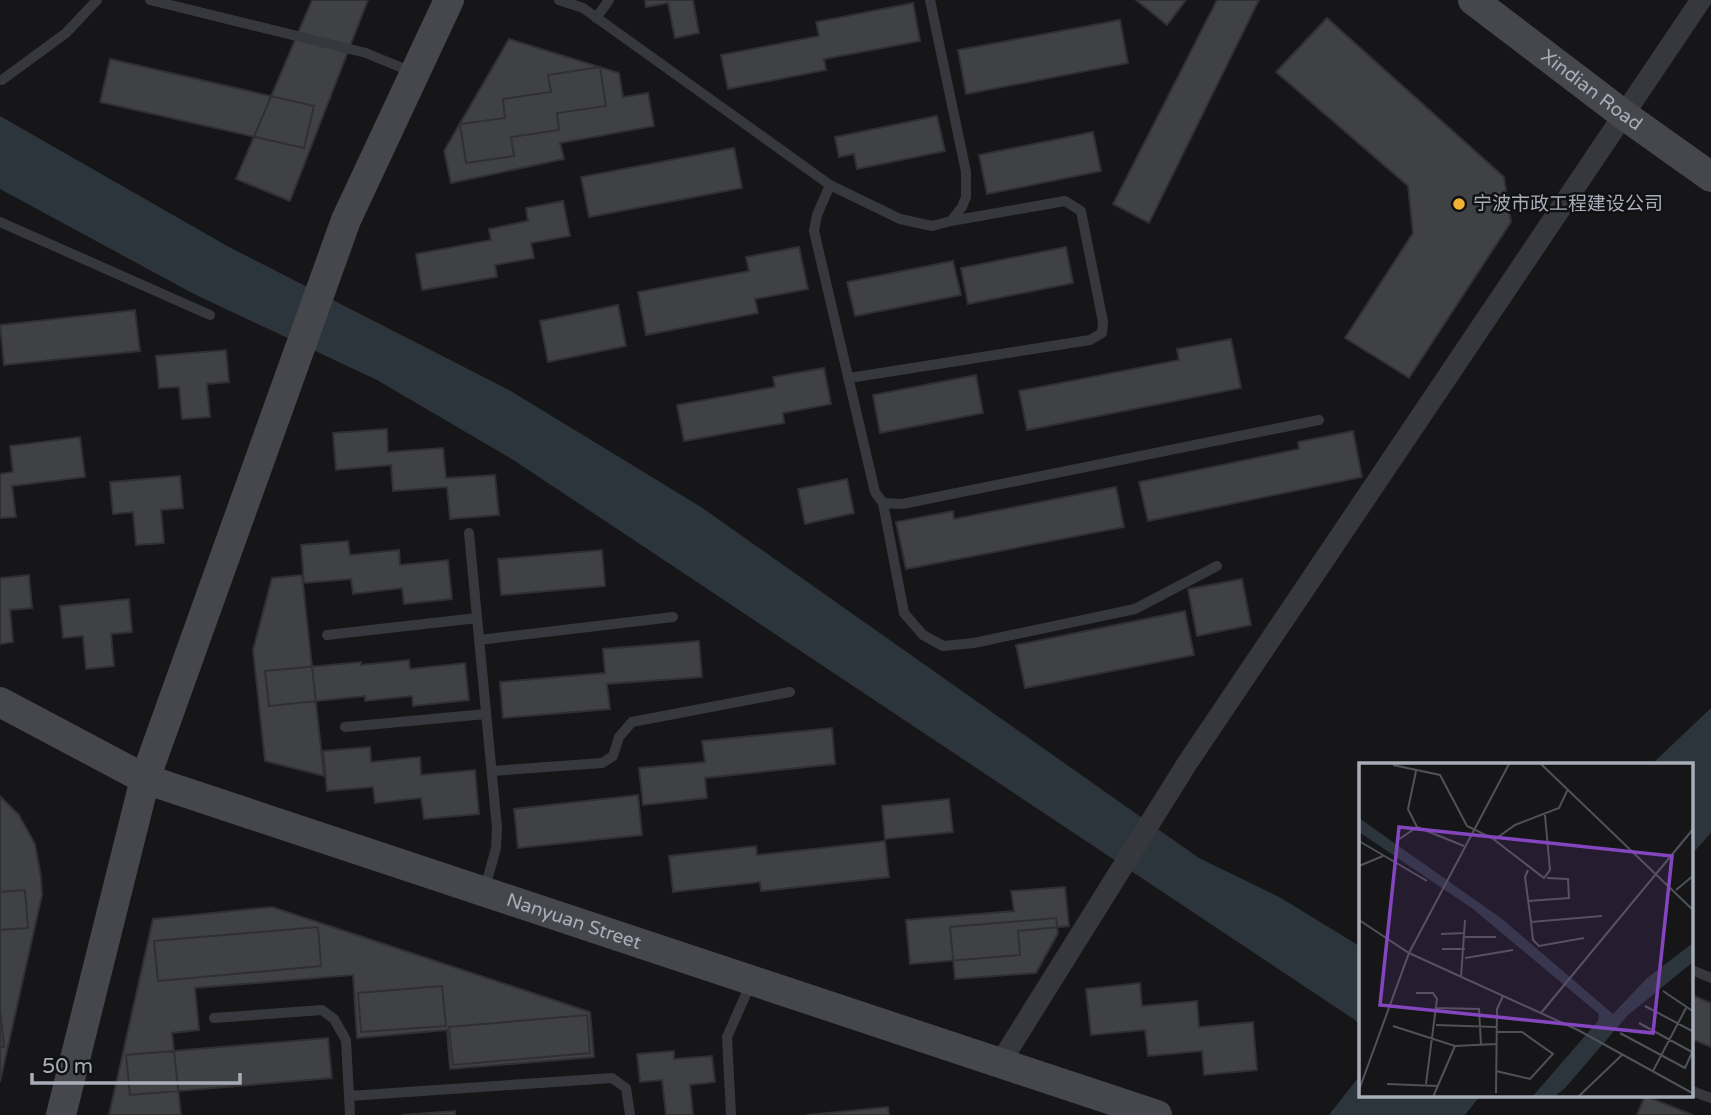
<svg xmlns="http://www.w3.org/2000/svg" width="1711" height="1115" viewBox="0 0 1711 1115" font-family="'Varela Round','Noto Sans SC',sans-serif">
  <rect width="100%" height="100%" fill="#161618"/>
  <path fill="#2c353c" d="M 0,116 L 229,247 L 509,390 L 701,507 L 1199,858 L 1281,898 L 1361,947 L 1361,1027 L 1355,1020 L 515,461 L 377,380 L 194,294 L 0,189 Z
    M 1711,708 L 1711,833 L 1692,854 L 1692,765 L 1651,765 Z
    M 1361,1074 L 1361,1096 L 1480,1096 L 1465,1115 L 1329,1115 Z"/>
  <path fill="#404145" stroke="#303034" stroke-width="2" d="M 312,0 L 368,0 L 290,201 L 236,179 Z
    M 645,0 L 693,0 L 699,33 L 675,38 L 668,3 L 646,7 Z
    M 1136,0 L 1186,0 L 1167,25 Z
    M 1217,0 L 1259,0 L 1149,223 L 1113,204 Z
    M 913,3 L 920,41 L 824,59 L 826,70 L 728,89 L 721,55 L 819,36 L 816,22 Z
    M 1327,18 L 1504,177 L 1511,222 L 1409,378 L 1345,338 L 1413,233 L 1408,186 L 1276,72 Z
    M 1120,20 L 1128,63 L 966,94 L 958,50 Z
    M 509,39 L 619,73 L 623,97 L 648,93 L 654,126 L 560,143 L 564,159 L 451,183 L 444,151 Z
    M 110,59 L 314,106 L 304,148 L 100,102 Z
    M 600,67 L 606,106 L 557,113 L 559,130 L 511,137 L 514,156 L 466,163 L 460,124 L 505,118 L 503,99 L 551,92 L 548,75 Z
    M 937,116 L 945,151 L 857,169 L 854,154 L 839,157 L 835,137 Z
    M 1093,132 L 1101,171 L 987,194 L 979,155 Z
    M 734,148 L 742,188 L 589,217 L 581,177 Z
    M 563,201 L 570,236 L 531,243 L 534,258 L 495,265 L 497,277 L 422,290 L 416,254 L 491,240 L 489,229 L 528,221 L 526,208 Z
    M 799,247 L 808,289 L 755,299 L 758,313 L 646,335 L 638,292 L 749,271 L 746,257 Z
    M 1066,247 L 1073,283 L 968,304 L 961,268 Z
    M 953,261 L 961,295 L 855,316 L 847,282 Z
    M 618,305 L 626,346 L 548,362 L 540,321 Z
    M 135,310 L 140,351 L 4,365 L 0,325 Z
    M 1231,339 L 1241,388 L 1027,430 L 1019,391 L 1179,360 L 1177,349 Z
    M 226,350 L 229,382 L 207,384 L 210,417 L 182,419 L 179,387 L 159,388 L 156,356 Z
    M 824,368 L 831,404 L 783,413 L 784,423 L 684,441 L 677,405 L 775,387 L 773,377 Z
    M 976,375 L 983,413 L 880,433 L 873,395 Z
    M 387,429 L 388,452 L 443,448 L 446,478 L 495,475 L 499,515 L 450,519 L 447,487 L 393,491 L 391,465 L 336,470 L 333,433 Z
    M 1353,431 L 1362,477 L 1148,521 L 1139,482 L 1299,449 L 1298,442 Z
    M 80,437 L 85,477 L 12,486 L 16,517 L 0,518 L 0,474 L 13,472 L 10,446 Z
    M 180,476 L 183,508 L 161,510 L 164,543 L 136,545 L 133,512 L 113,514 L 110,482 Z
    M 847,479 L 854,513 L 805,524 L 798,489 Z
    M 1116,487 L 1124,527 L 906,569 L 896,522 L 953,511 L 954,519 Z
    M 348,541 L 350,555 L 399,550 L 400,565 L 448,560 L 452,599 L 404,604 L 402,588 L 353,594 L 351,579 L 304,583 L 301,545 Z
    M 602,550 L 605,586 L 501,595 L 498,559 Z
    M 29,575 L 32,608 L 10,610 L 13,642 L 0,644 L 0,578 Z
    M 302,575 L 324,776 L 265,761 L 253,650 L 272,578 Z
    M 1242,579 L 1251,625 L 1197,636 L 1188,589 Z
    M 129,599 L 132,632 L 111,634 L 114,666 L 86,669 L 83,636 L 63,638 L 60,606 Z
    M 1185,611 L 1194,655 L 1025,688 L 1016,645 Z
    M 699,641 L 702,677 L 607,684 L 610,709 L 503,718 L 500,682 L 605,673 L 603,649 Z
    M 409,660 L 410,669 L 465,663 L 469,700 L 413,706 L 412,696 L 365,701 L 365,696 L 269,706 L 265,671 L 361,662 L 361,665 Z
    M 832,728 L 835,764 L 705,778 L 707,798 L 643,805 L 639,768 L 705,762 L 702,741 Z
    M 370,747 L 371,762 L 420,757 L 421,775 L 475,770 L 479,814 L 424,819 L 421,798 L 375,803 L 373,787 L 327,791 L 323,751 Z
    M 638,795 L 642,835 L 518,848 L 514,809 Z
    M 0,796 L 19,815 L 35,844 L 41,877 L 42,895 L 0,1082 Z
    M 949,799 L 953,832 L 885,839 L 882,806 Z
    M 885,841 L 889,877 L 761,891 L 760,882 L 673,892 L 669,856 L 756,846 L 757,855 Z
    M 1065,887 L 1069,926 L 1018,931 L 1020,955 L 910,964 L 906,920 L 1014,911 L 1011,891 Z
    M 25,890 L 28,928 L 0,930 L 0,892 Z
    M 272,907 L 590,1012 L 594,1057 L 450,1069 L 447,1030 L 357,1038 L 353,975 L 195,988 L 199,1030 L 172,1033 L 181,1115 L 109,1115 L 153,919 Z
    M 1056,918 L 1058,933 L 1036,973 L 955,979 L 950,927 Z
    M 318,927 L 321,966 L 158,981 L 154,941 Z
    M 1140,983 L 1142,1006 L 1197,1001 L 1199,1027 L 1253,1022 L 1257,1070 L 1204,1075 L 1202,1051 L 1148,1056 L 1145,1030 L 1091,1035 L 1086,989 Z
    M 442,986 L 446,1026 L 361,1032 L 358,993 Z
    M 1692,995 L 1711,1003 L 1711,1047 L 1692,1039 Z
    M 0,1008 L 4,1047 L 0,1047 Z
    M 587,1015 L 590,1053 L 453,1065 L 449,1027 Z
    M 328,1038 L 332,1078 L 130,1095 L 126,1055 Z
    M 674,1051 L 674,1059 L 712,1056 L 715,1082 L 690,1085 L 693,1115 L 666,1115 L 662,1080 L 640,1082 L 637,1054 Z
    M 1645,1096 L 1693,1115 L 1637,1115 Z
    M 888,1107 L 889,1115 L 807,1115 Z
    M 455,1111 L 455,1115 L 402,1115 Z"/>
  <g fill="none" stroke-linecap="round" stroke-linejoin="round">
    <path stroke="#37383d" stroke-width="10" d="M 150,0 L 366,53 L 412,72
      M 559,0 L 583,8 L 830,185 L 900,219 L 932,226 L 951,221 L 962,207 L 966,197 L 966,172 L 930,0
      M 596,18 L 609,0
      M 2,80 L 66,33 L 97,0
      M 830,185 L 817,215 L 814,231 L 875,492 L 883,503 L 902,504 L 1319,420
      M 0,222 L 210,315
      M 849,378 L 1090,340 L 1102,333 L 1103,322 L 1081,211 L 1065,201 L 951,221
      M 883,503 L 904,613 L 923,635 L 943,646 L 974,643 L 1135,609 L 1217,566
      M 469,533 L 497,828 L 496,848 L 485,888
      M 327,635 L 477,618
      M 479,640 L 673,617
      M 345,727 L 486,714
      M 492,771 L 602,763 L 613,756 L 619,737 L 632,722 L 790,692
      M 1692,970 L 1711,978
      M 214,1018 L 322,1010 L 334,1019 L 346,1040 L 350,1115
      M 1692,1091 L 1711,1098
      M 349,1096 L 612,1078 L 626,1088 L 630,1115
      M 731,1115 L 727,1037 L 751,983"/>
    <path stroke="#37383d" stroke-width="21" d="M 1000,1063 L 1188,762 L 1701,0"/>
    <g stroke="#45474d" stroke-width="30">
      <path id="s1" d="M 1473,0 L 1624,115 L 1711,177"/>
      <path id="s2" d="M 0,702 L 145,779 L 1157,1115"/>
      <path d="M 61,1115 L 145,779 L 346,220 L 449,0"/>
    </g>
  </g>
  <circle fill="#f2b134" stroke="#111113" stroke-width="2.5" cx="1459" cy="204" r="7"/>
  <g text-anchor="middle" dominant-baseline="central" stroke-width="5" stroke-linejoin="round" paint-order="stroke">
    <g font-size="19" fill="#a8adb8" stroke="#111113">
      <text stroke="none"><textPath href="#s1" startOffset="149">Xindian Road</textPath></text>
      <text stroke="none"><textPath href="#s2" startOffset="616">Nanyuan Street</textPath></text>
    </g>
    <g font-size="19" fill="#a8adb8" stroke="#111113" text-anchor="start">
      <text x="1473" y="204">宁波市政工程建设公司</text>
    </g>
  </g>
  <g transform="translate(1359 763)">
    <rect width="334" height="334" fill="#161618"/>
    <path d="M 0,55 L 143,156 L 254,251 L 288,215 L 334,180 L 334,199 L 269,252 L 206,325 L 195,334 L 173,334 L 239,258 L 240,251 L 114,146 L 0,69 Z" fill="#2c353c"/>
    <path fill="none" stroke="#505258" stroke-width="2" d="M 182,1 L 335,148M 34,2 L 81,12 L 108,63 L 133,75 L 185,115 L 191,107 L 186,52M 57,8 L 49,46 L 58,64M 39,77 L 58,64 L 105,83M 135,77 L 156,62 L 200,45 L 209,26M 0,78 L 68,118M 0,103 L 24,93M 169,107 L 166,114 L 172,159 L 243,153M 317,127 L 335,112M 169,138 L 210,135 L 209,116 L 188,115M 0,157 L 50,190 L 219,267 L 335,331M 172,159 L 174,177 L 180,183 L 225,175M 82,171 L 106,170M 106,174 L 137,174M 83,186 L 106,186M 106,195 L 154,187M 102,214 L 106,157M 304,228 L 335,249M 57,230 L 74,230 L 78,236 L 67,321M 286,243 L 335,269M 77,245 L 120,246 L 122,282M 182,250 L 335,65M 280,260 L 333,289M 77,262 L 137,264M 34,263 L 96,283 L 137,281M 261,270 L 326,305 L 335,285M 137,308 L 171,316 L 194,291 L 163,269 L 137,269M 294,308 L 327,245M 28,321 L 79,323M 0,327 L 50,190 L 150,1M 137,330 L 138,246 L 144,233M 74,334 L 96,283M 219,334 L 264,291"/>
    <path fill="#8446be" fill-opacity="0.15" stroke="#8446be" stroke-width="3.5" d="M 40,64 L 313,93 L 294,270 L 21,242 Z"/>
    <rect width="334" height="334" fill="none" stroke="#a8adb8" stroke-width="3.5"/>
  </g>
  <path d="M32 1073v10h208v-10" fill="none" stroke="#a8adb8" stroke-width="3.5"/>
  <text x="42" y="1073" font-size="21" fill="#a8adb8" stroke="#111113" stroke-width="5" paint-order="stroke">50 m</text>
</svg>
